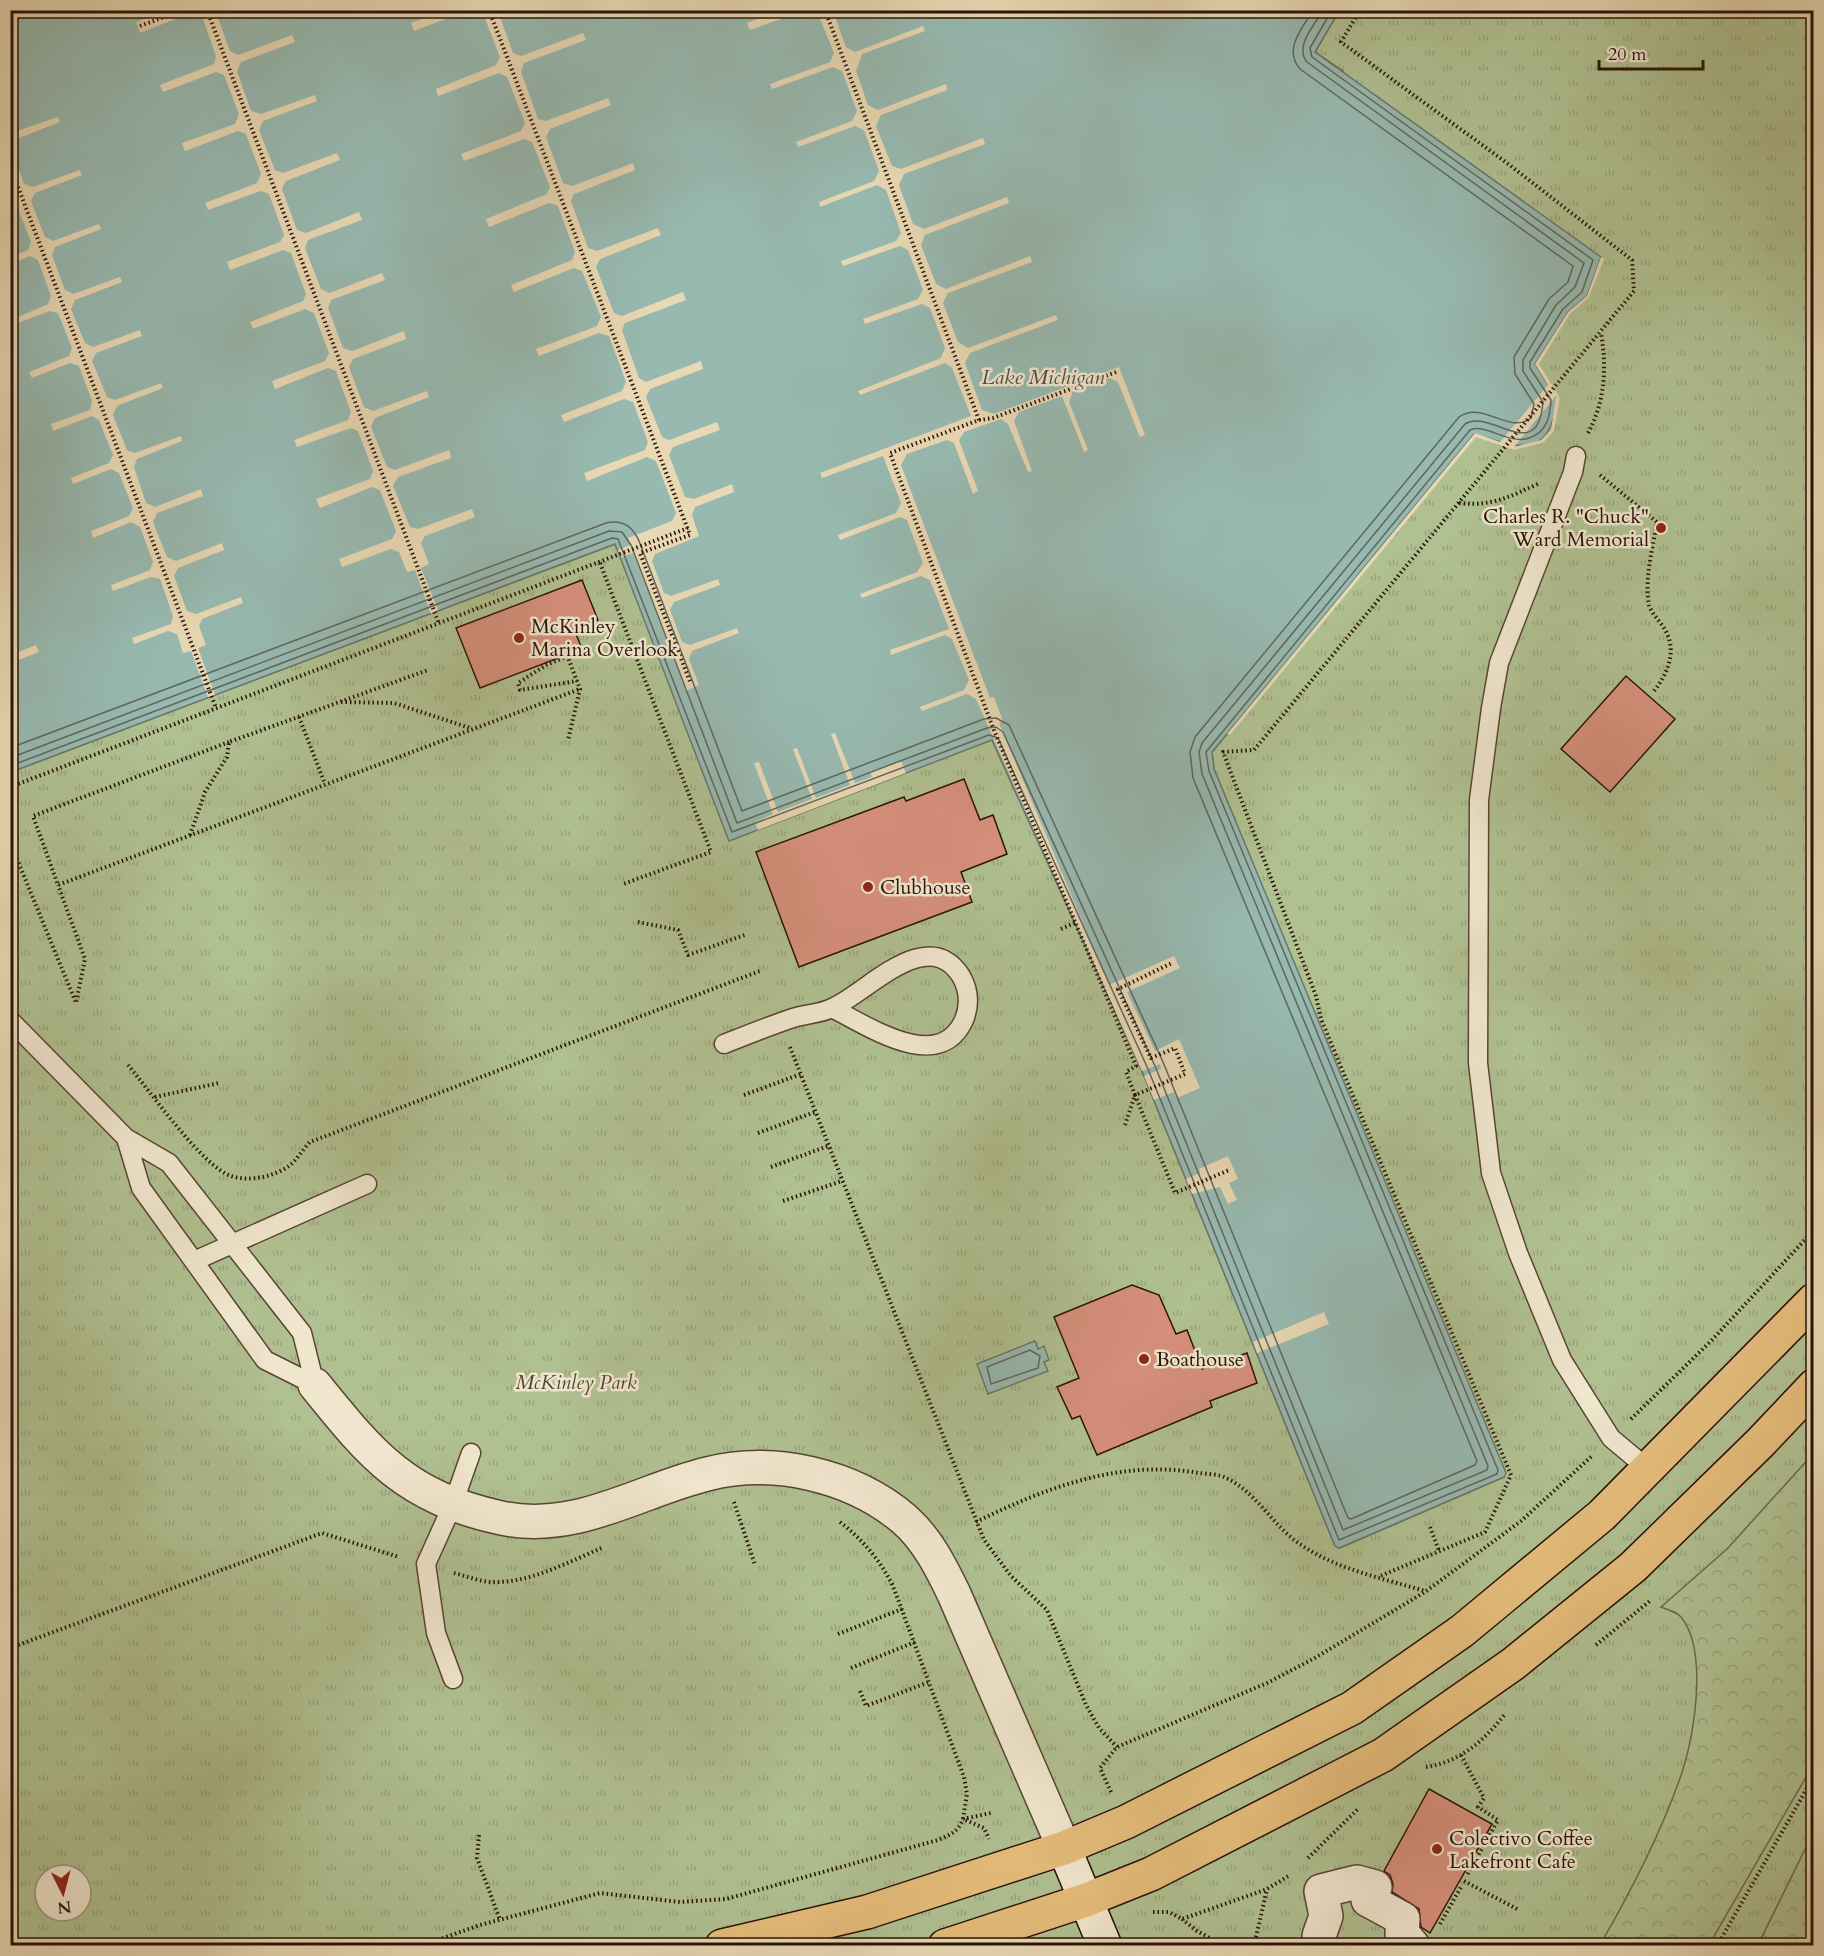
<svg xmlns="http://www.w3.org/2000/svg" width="1824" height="1956" viewBox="0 0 1824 1956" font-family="Cardo,serif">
  <defs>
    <pattern id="grass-tufts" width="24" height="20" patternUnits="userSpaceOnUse" patternTransform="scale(1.5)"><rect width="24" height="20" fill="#b0c091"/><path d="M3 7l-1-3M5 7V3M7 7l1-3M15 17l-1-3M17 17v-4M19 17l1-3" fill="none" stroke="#97a47c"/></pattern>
    <pattern id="forest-crowns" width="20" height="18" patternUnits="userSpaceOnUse" patternTransform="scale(1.5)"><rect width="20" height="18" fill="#b0c091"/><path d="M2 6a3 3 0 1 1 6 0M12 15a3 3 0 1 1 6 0" fill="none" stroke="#97a47c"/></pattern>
  </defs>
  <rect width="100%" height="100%" fill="#e8d8b4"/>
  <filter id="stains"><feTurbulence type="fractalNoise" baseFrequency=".00333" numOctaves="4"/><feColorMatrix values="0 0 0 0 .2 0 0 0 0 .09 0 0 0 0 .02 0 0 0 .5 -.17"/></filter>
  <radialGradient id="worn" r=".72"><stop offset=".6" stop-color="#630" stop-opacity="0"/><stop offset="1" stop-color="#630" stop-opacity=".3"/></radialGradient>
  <path fill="url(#grass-tufts)" stroke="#6c6a4c" stroke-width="1.5" fill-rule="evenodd" d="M 1339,11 L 1813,11 L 1814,1833 L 1758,1945 L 11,1945 L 11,772 L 615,544 L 618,550 L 992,740 L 1142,1071 L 1335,1546 L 1340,1548 L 1504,1477 L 1214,769 L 1212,752 L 1475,433 L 1343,71 L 1315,52 ZM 45,1875 L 81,1875 L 81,1911 L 45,1911 Z"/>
  <path fill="url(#forest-crowns)" stroke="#6c6a4c" stroke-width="1.5" d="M 1813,1454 L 1813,1765 L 1709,1945 L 1600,1945 C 1630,1893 1659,1837 1679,1781 C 1694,1742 1709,1651 1681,1617 C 1677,1612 1668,1610 1661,1607 L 1727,1549 Z
    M 1813,1833 L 1813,1945 L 1758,1945 Z"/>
  <path fill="#97b9b0" stroke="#6b776d" stroke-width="1.5" d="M 11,11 L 1339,11 L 1315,52 L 1601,257 L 1587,296 L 1568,312 L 1535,364 L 1557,399 C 1550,459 1521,449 1474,434 L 1212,752 L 1214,769 L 1506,1473 L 1504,1477 L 1339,1548 L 1335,1546 L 1142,1071 L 992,740 L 729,841 L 615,544 L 11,772 Z
    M 1035,1341 L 1038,1349 L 1044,1346 L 1049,1360 L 1044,1362 L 1048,1371 L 988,1394 L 977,1364 Z"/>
  <path fill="#e8d8b4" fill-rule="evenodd" d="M 215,10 L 230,51 L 238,55 L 292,35 L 295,42 L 241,62 L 237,71 L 251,111 L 261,114 L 315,95 L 317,101 L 263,121 L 259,130 L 275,170 L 283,173 L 337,153 L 340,160 L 286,181 L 282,189 L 297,230 L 306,233 L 359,212 L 362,220 L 308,240 L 305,248 L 321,289 L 329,293 L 382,273 L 385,280 L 331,300 L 328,308 L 343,348 L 352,351 L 404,331 L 406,339 L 353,359 L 349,367 L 364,407 L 373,411 L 427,391 L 429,397 L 375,418 L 371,427 L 387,467 L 395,470 L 449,450 L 451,458 L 398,477 L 393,486 L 410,527 L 418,529 L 472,509 L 475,517 L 425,536 L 421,543 L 429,564 L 421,568 L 438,610 L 431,614 L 415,570 L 407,572 L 399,552 L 391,549 L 342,567 L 339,559 L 392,539 L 396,531 L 380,490 L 372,487 L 320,508 L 316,499 L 370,479 L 373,471 L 358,431 L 351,428 L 297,447 L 294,440 L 348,420 L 351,412 L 336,371 L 328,368 L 275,389 L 272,381 L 325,361 L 329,353 L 314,313 L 305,309 L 253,329 L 250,322 L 303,301 L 306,294 L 291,253 L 283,250 L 230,270 L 227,262 L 280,242 L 284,235 L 269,194 L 261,191 L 208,210 L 205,203 L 257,183 L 261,174 L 246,134 L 238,131 L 185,151 L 182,143 L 235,124 L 239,114 L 224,75 L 216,72 L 163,92 L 160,85 L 214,64 L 216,56 L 202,16 L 193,12 L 140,33 L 136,22 L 167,11 Z
    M 446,10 L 466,11 L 414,31 L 411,23 Z
    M 781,10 L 803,11 L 750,30 L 747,23 Z
    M 482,11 L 498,11 L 513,53 L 521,56 L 583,33 L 586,40 L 524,63 L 521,72 L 538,119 L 546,121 L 608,98 L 611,105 L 550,129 L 546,137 L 563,183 L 572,186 L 633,163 L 635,170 L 574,194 L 571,201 L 588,248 L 597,251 L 658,228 L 661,235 L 600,259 L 596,267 L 614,313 L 622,316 L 683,292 L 686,300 L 625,323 L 622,330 L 639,378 L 646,382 L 701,361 L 703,369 L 650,389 L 646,397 L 662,437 L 669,440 L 717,422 L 720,430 L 673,447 L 669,455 L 685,497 L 694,499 L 732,484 L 734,492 L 695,507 L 692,515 L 699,536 L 655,554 L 652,561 L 664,593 L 671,596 L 718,579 L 720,585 L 674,602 L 670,610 L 682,642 L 690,645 L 737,628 L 739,633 L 692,651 L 689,659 L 699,685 L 686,691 L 633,553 L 621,557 L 618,550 L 630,545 L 628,538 L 672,521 L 676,513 L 656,461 L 647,457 L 587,481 L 584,473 L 645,450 L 648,442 L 633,402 L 624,399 L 564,422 L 561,415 L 622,391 L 626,382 L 609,336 L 599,333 L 539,356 L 536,349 L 597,326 L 601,317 L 582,271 L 574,268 L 514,292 L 511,285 L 572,260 L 575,252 L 558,206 L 549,203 L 489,227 L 486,219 L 547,194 L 550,187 L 532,142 L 524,139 L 464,161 L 461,154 L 521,131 L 525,123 L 507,77 L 499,73 L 438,96 L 436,89 L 496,65 L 500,57 Z
    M 817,11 L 833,11 L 846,47 L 855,52 L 923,26 L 925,31 L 862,54 L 856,71 L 868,105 L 878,110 L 946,84 L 947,90 L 881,115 L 876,126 L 892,166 L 901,169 L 983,138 L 985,144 L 904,174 L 899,185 L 913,224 L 924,229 L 1007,197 L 1009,203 L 925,235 L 921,245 L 936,284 L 946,289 L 1030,256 L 1032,262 L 948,293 L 943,303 L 958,342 L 968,348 L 1056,315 L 1058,320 L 970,353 L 965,363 L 982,410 L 994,414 L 1119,367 L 1145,435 L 1140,437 L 1118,382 L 1109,378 L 1073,391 L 1069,402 L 1088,450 L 1084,452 L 1062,396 L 1019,412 L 1014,421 L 1032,471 L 1028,472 L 1008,424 L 1001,419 L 964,432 L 959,440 L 978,491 L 973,494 L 954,443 L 947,440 L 907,454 L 901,465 L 990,698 L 994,697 L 1003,721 L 999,723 L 1109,985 L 1174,956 L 1180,968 L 1127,992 L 1155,1051 L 1179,1039 L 1200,1088 L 1177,1098 L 1174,1092 L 1154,1100 L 1144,1076 L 1161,1069 L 1160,1064 L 1142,1071 L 976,699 L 967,694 L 922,711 L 920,707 L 964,690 L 969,680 L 952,639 L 945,635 L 891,655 L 890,650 L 949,629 L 930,580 L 921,576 L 862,598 L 860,594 L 917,572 L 923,563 L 907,520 L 900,517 L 840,540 L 838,535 L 896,513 L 901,503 L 883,456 L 822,478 L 820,473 L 971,416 L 952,368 L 945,363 L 860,395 L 858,391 L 941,358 L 945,348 L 930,308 L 922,304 L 865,324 L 863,319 L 918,299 L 923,290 L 908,250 L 900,246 L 843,266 L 841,261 L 896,241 L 901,233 L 886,190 L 877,185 L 820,207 L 819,202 L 874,181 L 879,171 L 864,130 L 855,126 L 798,147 L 796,142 L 852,121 L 857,111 L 842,71 L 833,67 L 772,89 L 770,84 L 830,62 L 834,53 Z
    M 58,117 L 60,122 L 14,140 L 11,147 L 24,184 L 33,187 L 80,170 L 82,175 L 35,193 L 31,201 L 45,237 L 53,241 L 99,224 L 101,229 L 55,247 L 52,255 L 65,290 L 73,294 L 120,277 L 122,282 L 75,300 L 71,309 L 85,343 L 93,347 L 140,330 L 142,336 L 96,353 L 92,361 L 107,397 L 115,400 L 161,383 L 163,388 L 117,406 L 113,415 L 127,450 L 135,453 L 181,436 L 182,441 L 137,459 L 134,467 L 146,503 L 155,507 L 201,489 L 203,496 L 157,513 L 153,522 L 167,557 L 176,561 L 222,543 L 224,550 L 178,568 L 174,576 L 187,611 L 196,614 L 241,597 L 243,603 L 202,619 L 199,626 L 206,645 L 198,648 L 215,695 L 208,697 L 191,651 L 183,653 L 177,634 L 168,631 L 134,644 L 132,638 L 171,624 L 173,616 L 160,579 L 151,577 L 113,591 L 111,585 L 150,570 L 153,562 L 140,527 L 131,522 L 93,538 L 91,531 L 129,516 L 133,508 L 119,473 L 111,469 L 73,484 L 71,478 L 109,463 L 113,455 L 99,420 L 92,416 L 53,431 L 51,424 L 90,410 L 92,401 L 79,366 L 70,363 L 32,378 L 29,372 L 69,356 L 72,348 L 58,313 L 50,311 L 12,325 L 11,320 L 48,304 L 51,296 L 38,260 L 30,256 L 11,264 L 11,257 L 28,250 L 31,242 L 17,206 L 11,203 L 11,133 Z
    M 1601,257 L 1604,259 L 1589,297 L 1570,314 L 1539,364 L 1560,398 L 1554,431 L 1543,443 L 1514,450 L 1476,437 L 1231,734 L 1227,734 L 1475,433 L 1500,442 L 1548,385 L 1535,364 L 1568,312 L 1587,296 ZM 1556,396 L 1551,430 L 1541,440 L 1514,447 Z
    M 36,645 L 39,652 L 11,663 L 11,655 Z
    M 835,733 L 855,783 L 872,777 L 870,772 L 901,761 L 906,773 L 758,830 L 755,822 L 773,814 L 754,763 L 759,762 L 778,812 L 812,799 L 793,749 L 797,748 L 816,798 L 850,785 L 831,734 Z
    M 1228,1156 L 1238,1179 L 1229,1183 L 1237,1200 L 1228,1204 L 1220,1187 L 1192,1194 L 1186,1179 L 1200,1173 L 1199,1169 Z
    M 1324,1312 L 1329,1324 L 1257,1353 L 1253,1342 Z"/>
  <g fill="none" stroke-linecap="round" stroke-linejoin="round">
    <path stroke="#60665c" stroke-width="1.5" d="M 10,748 L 606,523 C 623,519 633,527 639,541 L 742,811 L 984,719 L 996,718 L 1009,725 L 1163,1062 L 1348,1518 L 1351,1519 L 1475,1465 L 1477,1461 L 1193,778 L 1190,752 L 1195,737 L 1459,417 C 1483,400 1509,435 1531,418 L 1534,404 L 1515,374 L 1514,357 L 1549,299 L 1568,282 L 1573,266 L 1300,69 C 1283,49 1302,29 1313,10
      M 10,758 L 609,531 L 622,532 L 631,545 L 737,823 L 987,728 L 996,727 L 1003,732 L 1155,1066 L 1343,1530 L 1487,1470 L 1488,1466 L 1202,774 L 1199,752 L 1202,743 L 1465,424 C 1491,408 1538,466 1543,402 L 1523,371 L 1523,360 L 1556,305 L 1575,287 L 1584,263 L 1307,62 C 1294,46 1315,25 1323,10
      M 10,766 L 612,538 L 618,539 L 732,832 L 989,735 L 998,738 L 1148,1069 L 1339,1540 L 1497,1474 L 1498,1470 L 1209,771 L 1206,752 L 1470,430 C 1486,423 1508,445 1529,438 C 1547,432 1550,417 1551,400 L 1530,368 L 1530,362 L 1563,309 L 1582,292 L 1593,260 L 1312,57 L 1310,48 L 1332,10
      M 1030,1350 L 1040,1356 L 1038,1368 L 991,1384 L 987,1367 Z"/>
  </g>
  <path fill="#d7907d" stroke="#291308" stroke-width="1.5" d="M 582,580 L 598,620 L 574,629 L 582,649 L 480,688 L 456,628 Z
    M 1626,676 L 1675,719 L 1610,792 L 1561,749 Z
    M 964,779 L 980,820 L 993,815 L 1007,854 L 961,872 L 972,902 L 799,967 L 756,852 L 904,797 L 906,801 Z
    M 1132,1285 L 1159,1295 L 1176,1334 L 1187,1330 L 1202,1369 L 1247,1353 L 1257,1383 L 1210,1401 L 1212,1407 L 1097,1455 L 1080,1416 L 1072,1419 L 1057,1387 L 1079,1378 L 1054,1317 Z
    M 1429,1789 L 1492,1824 L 1430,1933 L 1421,1927 L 1419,1909 L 1392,1892 L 1393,1884 L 1390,1875 L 1384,1871 Z"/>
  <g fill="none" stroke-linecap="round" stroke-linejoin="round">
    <defs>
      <path id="lane" d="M 1576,456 L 1573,472 L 1499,663 L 1491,708 L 1479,800 L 1478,1063 L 1491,1173 L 1518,1253 L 1562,1360 L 1611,1438 L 1648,1469
        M 10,1020 L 126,1138 L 169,1163 L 302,1333 L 315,1385
        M 724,1044 C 747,1035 769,1026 793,1018 C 805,1014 820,1014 832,1008 C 867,993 927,923 961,976 C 969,990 970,1005 964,1020 C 939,1075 868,1026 832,1008
        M 126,1138 L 141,1188 L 265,1360 L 315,1385
        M 194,1261 L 367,1184
        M 453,1679 L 436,1633 L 426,1564 L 453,1504 L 471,1453"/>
      <path id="street" d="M 315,1385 C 373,1457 406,1497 501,1518 C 576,1534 638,1491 707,1474 C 773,1457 852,1475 904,1519 C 927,1539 941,1567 954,1594 L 1064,1848
        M 1320,1946 L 1319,1936 L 1326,1916 L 1321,1891 L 1357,1882 L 1375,1887 L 1368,1900 L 1403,1919 L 1402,1933 L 1413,1946"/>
      <path id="secondary" d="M 1064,1848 L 1105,1946"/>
      <path id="primary" d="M 722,1946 L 867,1912 L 1064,1848 L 1126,1822 L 1352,1708 L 1462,1631 L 1602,1515 L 1814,1300
        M 945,1946 L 1086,1900 L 1151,1874 L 1383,1755 L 1513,1664 L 1633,1567 L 1760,1443 L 1814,1386"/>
    </defs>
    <use href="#lane" stroke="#594433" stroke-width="21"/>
    <use href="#street" stroke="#594433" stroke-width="36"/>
    <use href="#secondary" stroke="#291308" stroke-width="36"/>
    <use href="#primary" stroke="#291308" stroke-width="36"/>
    <path stroke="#291308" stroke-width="4" stroke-dasharray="1.5 3" stroke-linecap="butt" d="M 207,10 L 439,624
      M 489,10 L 690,535 L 640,553 L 691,684
      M 825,10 L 979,420 L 890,453 L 993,728 L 1136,1066 L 1126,1072 L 1135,1095 L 1185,1074 L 1175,1048 L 1151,1058 L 1118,989 L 1172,963
      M 1360,10 L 1341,42 L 1507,163 L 1632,260 L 1634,291 L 1254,750 L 1223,752 L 1316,996 L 1321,1019 L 1511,1475 L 1485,1532 L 1378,1577
      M 10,13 L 14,12
      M 140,26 L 183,10
      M 10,166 L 216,708
      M 979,420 L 993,418 L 1116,372
      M 1588,433 C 1605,402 1607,368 1601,333
      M 1600,475 L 1657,522 C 1653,547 1644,579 1649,605 C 1651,613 1659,620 1664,628 C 1678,650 1668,673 1654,691
      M 1459,503 C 1492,507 1511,496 1540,483
      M 600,563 L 711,852 L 623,884
      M 567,655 L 580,689 L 568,740
      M 568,656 L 546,665 L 518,683 L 520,690 L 577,681
      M 341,702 L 394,703 L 470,728
      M 299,717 L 325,784
      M 229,742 L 33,816 L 58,885 L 580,689
      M 10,762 L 18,784
      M 10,787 L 688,528
      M 190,835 L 205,792 L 227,757 L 229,742 L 428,670
      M 10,842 L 76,1003 L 85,959 L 58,885
      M 638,922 L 678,930 L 688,955 L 745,935
      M 1061,929 L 1077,922
      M 790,1047 L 984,1540 L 1011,1576 L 1047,1610 L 1086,1705 L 1099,1728 L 1117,1747
      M 128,1065 C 150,1091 203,1167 231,1176 C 249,1182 273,1177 289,1166 C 297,1160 303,1149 310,1142 L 760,971
      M 744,1095 L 801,1074
      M 155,1097 L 219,1083
      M 1125,1125 L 1135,1095 L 1175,1193 L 1229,1170
      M 758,1133 L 815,1112
      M 771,1167 L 828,1146
      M 783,1201 L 842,1181
      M 1631,1419 L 1711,1341 L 1814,1230
      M 734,1502 L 755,1565
      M 840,1522 C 863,1540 880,1560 893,1586 L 964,1777 L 967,1794 L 963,1819 L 984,1828 L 989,1839
      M 976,1522 C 1045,1488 1120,1459 1199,1473 C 1207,1474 1219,1474 1226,1478 C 1255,1491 1272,1524 1297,1542 C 1334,1569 1382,1578 1425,1591
      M 1430,1527 L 1439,1551
      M 454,1573 C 466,1576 478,1581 490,1582 C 529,1584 568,1562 604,1547
      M 838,1634 L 902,1609
      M 1596,1645 L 1651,1600
      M 10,1648 L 322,1533 L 399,1557
      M 851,1668 L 915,1642
      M 860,1691 L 866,1706 L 929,1682
      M 1461,1755 L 1484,1798 L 1478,1807 L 1498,1820 L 1467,1875
      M 1426,1767 C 1460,1762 1484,1741 1505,1714
      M 1111,1792 L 1100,1768 L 1117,1747 L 1267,1683 L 1313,1659 L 1425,1592 L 1521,1521 L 1593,1455
      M 479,1835 L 477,1858 L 500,1920
      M 1308,1858 L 1359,1808
      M 1464,1881 L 1519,1910
      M 1153,1912 L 1169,1912 L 1182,1919 L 1267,1889 L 1290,1875
      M 1182,1919 L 1197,1931 L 1224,1946
      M 1440,1924 L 1461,1887
      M 421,1946 L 480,1925 L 600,1893 L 680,1902 L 726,1899 L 938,1840 C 950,1835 958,1832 963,1819 L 991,1813
      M 1254,1946 L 1267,1889
      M 1717,1946 L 1814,1776"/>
    <use href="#lane" stroke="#f0e6ce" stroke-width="18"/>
    <use href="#street" stroke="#f0e6ce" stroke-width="33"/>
    <use href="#secondary" stroke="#f0e6ce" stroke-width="33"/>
    <use href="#primary" stroke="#e4bc7a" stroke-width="33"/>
  </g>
  <g fill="#8f2418" stroke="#f0e6ce" stroke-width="2">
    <circle cx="1661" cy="528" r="6"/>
    <circle cx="519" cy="638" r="6"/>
    <circle cx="868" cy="887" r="6"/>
    <circle cx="1144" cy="1359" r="6"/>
    <circle cx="1437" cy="1849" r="6"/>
  </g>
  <g text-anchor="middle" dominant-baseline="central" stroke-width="5" stroke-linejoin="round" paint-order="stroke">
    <g font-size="20" fill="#291308" stroke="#f0e6ce" text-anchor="start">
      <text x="1649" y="516" text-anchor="end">Charles R. "Chuck"<tspan x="1649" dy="23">Ward Memorial</tspan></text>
      <text x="531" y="626">McKinley<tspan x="531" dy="23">Marina Overlook</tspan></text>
      <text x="880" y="887">Clubhouse</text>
      <text x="1156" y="1359">Boathouse</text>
      <text x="1449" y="1838">Colectivo Coffee<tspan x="1449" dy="23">Lakefront Cafe</tspan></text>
    </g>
    <g font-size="20" font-style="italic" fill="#524731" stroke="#f0e6ce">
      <text x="576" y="1382">McKinley Park</text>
    </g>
    <g font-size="21" font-style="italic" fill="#504d43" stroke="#f0e6ce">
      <text x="1043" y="377">Lake Michigan</text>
    </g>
  </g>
  <rect width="1824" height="1956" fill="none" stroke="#e8d8b4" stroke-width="36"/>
  <rect x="12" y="12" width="1800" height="1932" fill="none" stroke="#291308" stroke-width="3"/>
  <rect x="18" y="18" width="1788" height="1920" fill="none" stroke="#291308" stroke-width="1.5"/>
  <g transform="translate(63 1893) rotate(174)"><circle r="28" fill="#f0e6ce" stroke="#a0927f" stroke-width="1.5"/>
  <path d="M0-4.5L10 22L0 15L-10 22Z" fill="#8f2418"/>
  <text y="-9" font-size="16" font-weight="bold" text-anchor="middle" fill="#291308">N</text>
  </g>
  <path d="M1599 60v9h104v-9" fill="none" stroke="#291308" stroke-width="3"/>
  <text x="1608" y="60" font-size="18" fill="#291308" stroke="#f0e6ce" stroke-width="4.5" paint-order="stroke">20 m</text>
  <rect width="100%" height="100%" filter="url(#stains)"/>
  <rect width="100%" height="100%" fill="url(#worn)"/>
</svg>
